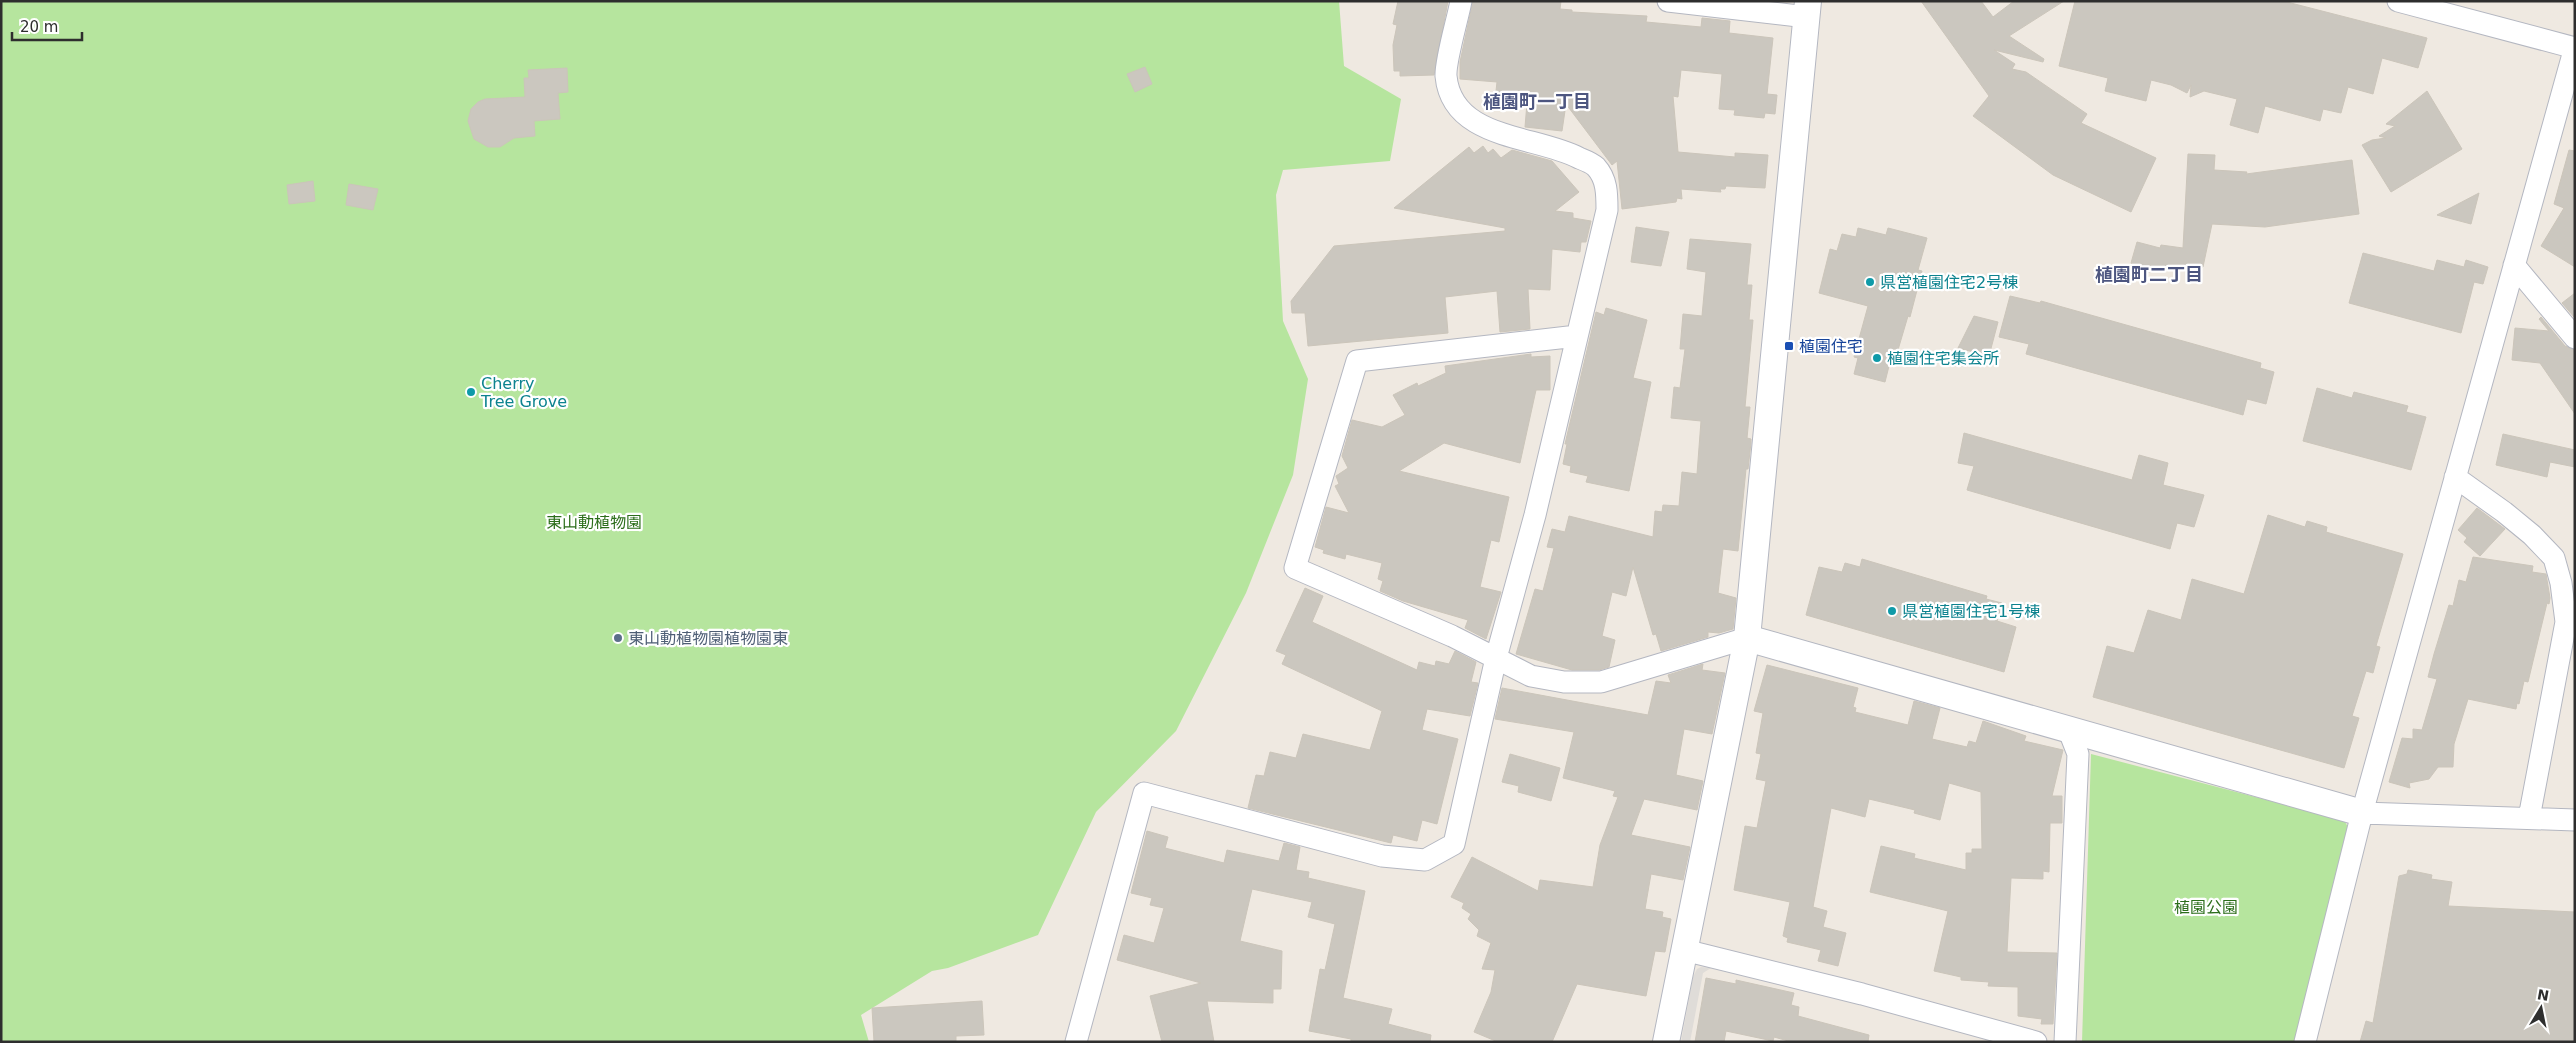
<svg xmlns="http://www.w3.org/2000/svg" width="2576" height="1043" viewBox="0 0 2576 1043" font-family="'DejaVu Sans','Noto Sans JP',sans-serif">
  <rect width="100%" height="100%" fill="#efe9e1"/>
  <path fill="#b6e59e" d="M 1,1 L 1339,1 L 1344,66 L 1401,99 L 1390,161 L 1283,170 L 1276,195 L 1283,321 L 1308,379 L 1293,475 L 1246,593 L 1176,731 L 1096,812 L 1038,935 L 948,968 L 932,971 L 861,1015 L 869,1042 L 1,1042 Z
    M 2091,754 L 2344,820 L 2349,829 L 2295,1042 L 2082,1042 Z"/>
  <path fill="#dfdcd8" d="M 1701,967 L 1711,968 L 1703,973 L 1690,1042 L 1681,1042 L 1693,977 L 1697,969 Z"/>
  <path fill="#cbc7bf" stroke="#cbc5ba" d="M 1398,1 L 1448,1 L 1434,75 L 1400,76 L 1400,71 L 1394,71 L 1393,45 L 1397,25 L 1393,24 Z
    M 1473,1 L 1561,1 L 1560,9 L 1572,10 L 1572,12 L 1647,16 L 1646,22 L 1701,27 L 1702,18 L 1730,21 L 1729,33 L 1773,38 L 1767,94 L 1777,95 L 1775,114 L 1765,113 L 1764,118 L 1734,115 L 1735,110 L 1719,109 L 1722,74 L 1681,70 L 1678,97 L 1673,96 L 1678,152 L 1735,157 L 1735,153 L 1768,155 L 1765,188 L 1726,186 L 1725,189 L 1720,189 L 1721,192 L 1681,189 L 1682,199 L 1677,198 L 1676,202 L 1622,209 L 1617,161 L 1612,165 L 1566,104 L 1562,131 L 1525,127 L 1527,103 L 1495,100 L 1497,82 L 1460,79 L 1460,62 Z
    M 1921,1 L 1981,1 L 1993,17 L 2014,1 L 2064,1 L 2009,36 L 2044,59 L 2043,62 L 1994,50 L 2015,64 L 2012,69 L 2026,72 L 2087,114 L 2081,123 L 2156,158 L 2131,212 L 2053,175 L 1973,116 L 1989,96 Z
    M 2075,1 L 2283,1 L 2427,38 L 2418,68 L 2382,58 L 2373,94 L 2348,87 L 2341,113 L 2323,109 L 2320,121 L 2265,106 L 2258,133 L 2230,125 L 2237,99 L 2204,91 L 2190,97 L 2191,85 L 2187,93 L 2171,85 L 2151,80 L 2146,101 L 2105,91 L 2108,78 L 2059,66 Z
    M 1145,67 L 1152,84 L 1135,92 L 1127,74 Z
    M 567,68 L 568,92 L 558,93 L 560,119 L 534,121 L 535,136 L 514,138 L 500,147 L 488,147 L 474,139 L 468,121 L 471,109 L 478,102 L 485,99 L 525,97 L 524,78 L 529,78 L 528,70 Z
    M 2427,91 L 2462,149 L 2391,192 L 2362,145 L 2372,140 L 2386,138 L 2379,136 L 2395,126 L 2386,124 Z
    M 1483,146 L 1488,153 L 1493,149 L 1501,158 L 1512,150 L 1552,161 L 1579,192 L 1555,211 L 1573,213 L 1573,218 L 1591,221 L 1586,242 L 1581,242 L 1580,252 L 1552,249 L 1550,290 L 1528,289 L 1530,329 L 1500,332 L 1497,291 L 1445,297 L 1448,333 L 1308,346 L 1305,313 L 1292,313 L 1291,301 L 1334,246 L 1505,231 L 1505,228 L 1394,208 L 1469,147 L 1474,153 Z
    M 2569,150 L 2575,151 L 2575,267 L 2541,246 L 2564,208 L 2554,204 Z
    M 2188,154 L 2215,155 L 2214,170 L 2247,172 L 2246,174 L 2352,160 L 2359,214 L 2265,227 L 2212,224 L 2203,267 L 2148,272 L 2131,263 L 2137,242 L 2160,248 L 2161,245 L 2183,248 Z
    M 313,181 L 315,201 L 289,204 L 287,185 Z
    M 349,184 L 378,189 L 373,210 L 346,205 Z
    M 2479,193 L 2471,224 L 2437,215 Z
    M 1636,227 L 1669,232 L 1661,266 L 1631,262 Z
    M 1858,228 L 1886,235 L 1888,228 L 1927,238 L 1918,270 L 1922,271 L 1910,317 L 1908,316 L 1895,360 L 1891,358 L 1885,382 L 1854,374 L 1858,358 L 1854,357 L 1868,306 L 1819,293 L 1830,249 L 1837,251 L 1842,234 L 1856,237 Z
    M 1690,239 L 1751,244 L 1747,285 L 1752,285 L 1749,320 L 1753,320 L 1745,407 L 1750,407 L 1747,438 L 1751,439 L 1751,443 L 1748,469 L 1746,469 L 1738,551 L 1723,549 L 1718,593 L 1736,598 L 1733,629 L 1719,633 L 1708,632 L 1708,637 L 1661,651 L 1656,634 L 1653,635 L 1633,567 L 1626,596 L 1612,592 L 1602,636 L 1615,640 L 1609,667 L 1599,670 L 1572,670 L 1516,654 L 1535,589 L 1543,591 L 1554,548 L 1547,547 L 1552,529 L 1565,532 L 1569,516 L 1653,537 L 1655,511 L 1662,512 L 1663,505 L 1679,506 L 1682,472 L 1697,474 L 1701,421 L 1671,418 L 1674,387 L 1680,388 L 1685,349 L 1680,349 L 1683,314 L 1702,316 L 1706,272 L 1687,269 Z
    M 2363,253 L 2434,271 L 2437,260 L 2464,267 L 2466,260 L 2488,267 L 2483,284 L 2474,282 L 2461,333 L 2349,303 Z
    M 2575,293 L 2575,318 L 2562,303 Z
    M 2010,296 L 2040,303 L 2041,301 L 2261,363 L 2260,368 L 2274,372 L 2266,404 L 2247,399 L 2243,415 L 2026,354 L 2029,344 L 1999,337 Z
    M 1606,308 L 1647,320 L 1633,378 L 1651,382 L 1629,491 L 1586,482 L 1588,476 L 1570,472 L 1571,466 L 1563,464 L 1567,444 L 1565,444 L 1596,312 L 1604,315 Z
    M 1974,316 L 1998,322 L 1989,356 L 1958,348 Z
    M 2541,317 L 2565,346 L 2575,350 L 2575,414 L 2540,363 L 2512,360 L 2515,328 L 2549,331 L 2539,319 Z
    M 1531,354 L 1531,357 L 1550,356 L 1550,390 L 1536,390 L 1520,463 L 1444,443 L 1399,471 L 1509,497 L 1499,542 L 1491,540 L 1480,587 L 1501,592 L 1486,639 L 1465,628 L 1468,620 L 1403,601 L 1380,591 L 1383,581 L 1378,579 L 1382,563 L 1346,554 L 1345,559 L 1323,553 L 1324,550 L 1315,547 L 1326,507 L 1349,513 L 1335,486 L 1339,484 L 1336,476 L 1348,468 L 1342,456 L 1352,420 L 1382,427 L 1405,415 L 1393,395 L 1417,383 L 1418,386 L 1446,373 L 1445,366 Z
    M 2317,388 L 2352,398 L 2354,392 L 2408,406 L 2406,412 L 2426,417 L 2411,470 L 2303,441 Z
    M 1964,433 L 2132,480 L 2139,455 L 2168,463 L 2163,485 L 2204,495 L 2194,527 L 2177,523 L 2170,549 L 1967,490 L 1974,466 L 1958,463 Z
    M 2503,434 L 2575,450 L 2575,467 L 2550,462 L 2547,477 L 2496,465 Z
    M 2477,508 L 2505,529 L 2480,556 L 2464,542 L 2467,538 L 2458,530 Z
    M 2268,515 L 2305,527 L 2307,521 L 2327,527 L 2326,532 L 2403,554 L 2376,646 L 2380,647 L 2373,673 L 2366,671 L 2352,716 L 2359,718 L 2344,768 L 2093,697 L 2107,646 L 2134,653 L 2148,610 L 2181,620 L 2192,579 L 2244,594 Z
    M 2473,557 L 2533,566 L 2532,572 L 2546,574 L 2550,598 L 2549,604 L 2547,603 L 2528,682 L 2524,681 L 2519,704 L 2517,703 L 2516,709 L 2468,699 L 2454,744 L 2453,767 L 2438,767 L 2429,779 L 2409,783 L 2410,788 L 2389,782 L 2402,738 L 2413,739 L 2413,729 L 2422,730 L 2437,679 L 2428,677 L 2434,654 L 2449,605 L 2453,606 L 2459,580 L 2466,582 Z
    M 1862,559 L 1987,596 L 1986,599 L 2002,603 L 1997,621 L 2016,627 L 2004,672 L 1806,615 L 1819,567 L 1842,572 L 1845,563 L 1860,567 Z
    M 1305,588 L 1323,596 L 1312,622 L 1417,670 L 1419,662 L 1435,666 L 1436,661 L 1449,664 L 1455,651 L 1476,662 L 1471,682 L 1478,683 L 1470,716 L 1427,709 L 1422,730 L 1458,739 L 1437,824 L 1422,820 L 1417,841 L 1393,835 L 1391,843 L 1248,808 L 1256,775 L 1264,776 L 1270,752 L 1296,758 L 1303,734 L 1370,750 L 1382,711 L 1282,664 L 1286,655 L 1276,651 Z
    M 1703,664 L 1702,670 L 1725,673 L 1712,734 L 1684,729 L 1676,775 L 1703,781 L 1697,810 L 1644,799 L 1631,835 L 1690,847 L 1683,880 L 1651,874 L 1645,909 L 1663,912 L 1662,917 L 1671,919 L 1665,952 L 1655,951 L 1646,996 L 1577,984 L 1552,1042 L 1498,1042 L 1474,1032 L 1491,992 L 1495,970 L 1482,969 L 1491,943 L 1477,936 L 1479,930 L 1468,919 L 1471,914 L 1462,908 L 1464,903 L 1451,897 L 1472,857 L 1538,891 L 1540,880 L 1593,887 L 1600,845 L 1618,797 L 1613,796 L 1615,791 L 1563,778 L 1574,732 L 1495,719 L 1502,688 L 1648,715 L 1656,681 L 1671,683 L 1668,675 Z
    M 1767,665 L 1858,688 L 1853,707 L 1856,708 L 1855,712 L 1908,725 L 1914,701 L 1940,708 L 1932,739 L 1967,747 L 1969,741 L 1976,743 L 1983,721 L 2026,736 L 2024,741 L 2063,750 L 2052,796 L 2062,796 L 2062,823 L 2050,823 L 2049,872 L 2043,871 L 2043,879 L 2011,878 L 2007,952 L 2057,953 L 2053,1024 L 2041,1024 L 2042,1019 L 2018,1016 L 2018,987 L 1988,986 L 1989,982 L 1961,980 L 1961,977 L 1934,971 L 1948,911 L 1870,892 L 1881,846 L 1915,854 L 1914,858 L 1966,870 L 1966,853 L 1972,853 L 1972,849 L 1982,849 L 1981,792 L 1949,783 L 1940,820 L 1914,813 L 1915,810 L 1869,799 L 1865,817 L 1831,808 L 1813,907 L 1827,911 L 1823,927 L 1846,933 L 1838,966 L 1818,961 L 1821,950 L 1787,942 L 1788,938 L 1783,936 L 1790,902 L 1734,890 L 1745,826 L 1757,828 L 1766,781 L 1756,779 L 1761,754 L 1756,753 L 1763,713 L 1754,711 Z
    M 1510,754 L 1560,768 L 1551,801 L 1518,792 L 1519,786 L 1502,782 Z
    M 1147,831 L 1168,837 L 1165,848 L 1224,863 L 1227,850 L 1279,861 L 1284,843 L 1300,847 L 1296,870 L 1309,872 L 1308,878 L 1365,891 L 1343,998 L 1392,1009 L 1388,1024 L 1431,1035 L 1430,1042 L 1351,1042 L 1351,1039 L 1309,1031 L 1320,969 L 1325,970 L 1335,924 L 1308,917 L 1312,902 L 1252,889 L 1240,941 L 1282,951 L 1281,989 L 1273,989 L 1273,1003 L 1207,1001 L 1214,1042 L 1162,1042 L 1150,996 L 1201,983 L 1117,960 L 1124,935 L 1154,943 L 1164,908 L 1150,905 L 1152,898 L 1131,893 Z
    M 2408,870 L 2432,875 L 2431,879 L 2452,882 L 2448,906 L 2575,912 L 2575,1042 L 2360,1042 L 2366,1021 L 2373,1023 L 2399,876 L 2407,874 Z
    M 1706,978 L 1736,984 L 1736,980 L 1794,993 L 1791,1005 L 1799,1007 L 1798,1016 L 1869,1035 L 1868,1042 L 1792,1042 L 1774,1037 L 1773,1041 L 1726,1031 L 1724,1042 L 1695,1042 Z
    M 982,1001 L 984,1035 L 956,1036 L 956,1042 L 874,1042 L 872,1008 Z"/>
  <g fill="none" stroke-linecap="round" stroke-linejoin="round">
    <defs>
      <path id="minor" d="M 1668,1 L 1807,17
        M 2398,1 L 2575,48
        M 2514,265 L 2575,338
        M 1577,336 L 1357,361 L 1295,568 L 1452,636 L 1531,676 L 1564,682 L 1601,682 L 1747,638
        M 2455,477 L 2504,512 L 2532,535 L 2554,558 L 2561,583 L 2566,622 L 2529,818
        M 2362,813 L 2575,820
        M 1684,950 L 1862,994 L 2036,1042
        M 1076,1042 L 1144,793 L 1382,856 L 1425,860 L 1454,844 L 1496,658 L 1535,515 L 1607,210 C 1607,194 1607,179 1596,167 C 1592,163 1584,160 1579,158 C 1535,135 1452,140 1446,76 C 1445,61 1458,18 1461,1
        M 2065,1042 L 2078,754 L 2069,731
        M 2305,1042 L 2362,813 L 2575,47"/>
      <path id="tertiary" d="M 1747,638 L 2362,813
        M 1666,1042 L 1747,638 L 1808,1"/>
    </defs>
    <use href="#minor" stroke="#b4b7c1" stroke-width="23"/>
    <use href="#tertiary" stroke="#b4b7c1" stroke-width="28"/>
    <use href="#minor" stroke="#fff" stroke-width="21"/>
    <use href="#tertiary" stroke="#fff" stroke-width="26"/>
  </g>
  <g fill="#0f9aa8" stroke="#fff" stroke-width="2">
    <circle cx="1870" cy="282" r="5"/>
    <circle cx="1877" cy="358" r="5"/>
    <circle cx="471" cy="392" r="5"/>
    <circle cx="1892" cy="611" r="5"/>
  </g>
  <rect fill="#1a4fb4" stroke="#fff" stroke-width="2" x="1784" y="341" width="10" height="10" rx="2.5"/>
  <circle fill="#5c6f8a" stroke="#fff" stroke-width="2" cx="618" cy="638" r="5"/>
  <g text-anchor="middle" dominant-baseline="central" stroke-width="4.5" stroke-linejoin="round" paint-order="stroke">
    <g font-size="16" fill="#0d838f" stroke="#fff" text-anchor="start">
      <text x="1880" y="282">県営植園住宅2号棟</text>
      <text x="1887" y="358">植園住宅集会所</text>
      <text x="481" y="383">Cherry<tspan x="481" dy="18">Tree Grove</tspan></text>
      <text x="1902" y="611">県営植園住宅1号棟</text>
    </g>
    <g font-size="16" fill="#164399" stroke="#fff" text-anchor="start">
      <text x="1799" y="346">植園住宅</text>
    </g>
    <g font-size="16" fill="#2c6e1b" stroke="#fff">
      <text x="594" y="522">東山動植物園</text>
      <text x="2206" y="907">植園公園</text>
    </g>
    <g font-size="16" fill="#4e5e75" stroke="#fff" text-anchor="start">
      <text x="628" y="638">東山動植物園植物園東</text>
    </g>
    <g font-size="18" font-weight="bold" fill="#4d5680" stroke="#fff">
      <text x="1537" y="101">植園町一丁目</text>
      <text x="2149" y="274">植園町二丁目</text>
    </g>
  </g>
  <rect width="2576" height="1043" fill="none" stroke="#2e2e2e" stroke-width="5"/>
  <g transform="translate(2541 1008) rotate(10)" stroke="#ffffff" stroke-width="4" paint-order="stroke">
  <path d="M0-4L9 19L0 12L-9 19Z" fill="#2e2e2e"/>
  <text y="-8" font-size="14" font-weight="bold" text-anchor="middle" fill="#2e2e2e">N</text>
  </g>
  <path d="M12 32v8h70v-8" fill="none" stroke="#2e2e2e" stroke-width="2.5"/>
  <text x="20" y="32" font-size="15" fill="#2e2e2e" stroke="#ffffff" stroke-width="4" paint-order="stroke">20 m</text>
</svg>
